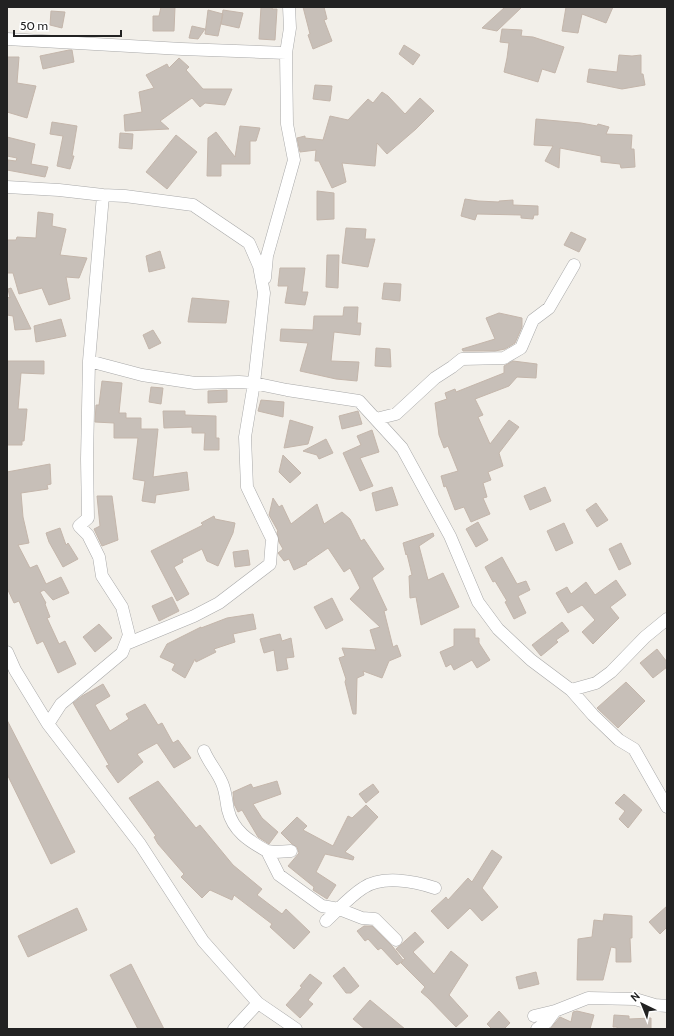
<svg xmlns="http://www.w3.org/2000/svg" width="674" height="1036" viewBox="0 0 674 1036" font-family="Cabin,sans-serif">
  <rect width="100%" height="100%" fill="#f2efe9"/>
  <path fill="#c7bfb8" stroke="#c4b6ab" d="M 161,7 L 175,7 L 174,31 L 153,31 L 153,16 L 159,16 Z
    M 261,7 L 273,7 L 272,9 L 277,9 L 275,40 L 259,39 Z
    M 303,7 L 324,7 L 327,19 L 324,20 L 332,41 L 313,49 L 308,35 L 310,34 Z
    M 505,7 L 522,7 L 497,31 L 482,28 Z
    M 566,7 L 613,7 L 606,23 L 582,14 L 578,33 L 562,31 Z
    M 208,10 L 223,14 L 218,36 L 205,34 Z
    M 223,10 L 243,13 L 239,28 L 221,24 Z
    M 51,11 L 65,12 L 62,28 L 50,25 Z
    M 192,26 L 205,29 L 198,39 L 189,38 Z
    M 502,29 L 522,30 L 521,36 L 533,37 L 564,47 L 555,73 L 542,69 L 538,82 L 504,72 L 507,58 L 509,43 L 500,42 Z
    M 404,45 L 420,55 L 413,65 L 399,54 Z
    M 69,50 L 72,50 L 74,62 L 43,69 L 40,56 Z
    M 619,55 L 632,56 L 641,55 L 641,74 L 643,74 L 645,85 L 622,89 L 587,82 L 589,69 L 617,72 Z
    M 7,57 L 19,57 L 17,83 L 36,86 L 27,118 L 7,112 Z
    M 179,58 L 189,67 L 186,70 L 203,89 L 232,89 L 225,105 L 205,103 L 200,107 L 192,98 L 160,121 L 169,129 L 125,131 L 124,115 L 142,112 L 139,92 L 154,88 L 146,75 L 167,64 L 169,68 Z
    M 315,85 L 332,86 L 330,101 L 313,99 Z
    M 382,92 L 388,96 L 405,114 L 420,98 L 434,111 L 416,129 L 387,154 L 377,143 L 375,166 L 342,163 L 346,182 L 332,188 L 319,161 L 315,161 L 316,150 L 300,152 L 297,138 L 305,136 L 305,138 L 323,140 L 330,116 L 348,120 L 368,99 L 373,103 Z
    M 536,119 L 581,123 L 597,126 L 598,124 L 609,127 L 606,134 L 632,135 L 631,149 L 634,149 L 635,167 L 621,168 L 620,164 L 601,162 L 601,156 L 560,148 L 559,168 L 545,161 L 553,146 L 534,145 Z
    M 52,122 L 77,126 L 72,156 L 74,156 L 70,169 L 57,166 L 63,136 L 50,134 Z
    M 240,126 L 260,128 L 256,141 L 250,141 L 250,164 L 221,164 L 221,176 L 207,176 L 208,138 L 216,132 L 235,157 Z
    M 120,133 L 133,134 L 132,149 L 119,148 Z
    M 176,135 L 197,152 L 167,189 L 146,172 Z
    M 7,137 L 35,144 L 31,164 L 48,167 L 45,177 L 7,170 L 8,160 L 16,161 L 17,158 L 7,156 Z
    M 317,191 L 334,193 L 334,219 L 317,220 Z
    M 465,199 L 478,201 L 499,202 L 499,201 L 513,200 L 513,205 L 538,206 L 538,215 L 534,215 L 533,219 L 521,218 L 521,215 L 477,214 L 475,220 L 461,216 Z
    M 38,212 L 53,214 L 52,226 L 66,229 L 60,255 L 87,258 L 79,278 L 66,277 L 70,299 L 49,305 L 42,288 L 19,294 L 13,273 L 7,273 L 7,240 L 16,240 L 17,237 L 36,238 Z
    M 346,228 L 366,229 L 365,239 L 375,239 L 368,267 L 342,263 Z
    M 571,232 L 586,239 L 579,252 L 564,245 Z
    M 160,251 L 165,268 L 149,272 L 146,256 Z
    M 327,255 L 339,255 L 338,288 L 326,287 Z
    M 280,268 L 305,268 L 302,292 L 308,292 L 305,305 L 285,303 L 288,286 L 278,286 Z
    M 384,283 L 401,284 L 400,301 L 382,299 Z
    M 11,288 L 31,329 L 15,330 L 13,316 L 7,315 L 7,297 L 10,298 L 8,289 Z
    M 192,298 L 229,301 L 226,323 L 188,322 Z
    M 344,307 L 358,307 L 357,323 L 361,323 L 360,335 L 334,332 L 331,361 L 359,362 L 357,381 L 336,379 L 300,371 L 308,343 L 280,341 L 281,329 L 313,330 L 314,316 L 343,316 Z
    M 499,313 L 522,318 L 522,327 L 515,343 L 505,349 L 495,351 L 463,351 L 462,349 L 495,339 L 486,318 Z
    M 61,319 L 66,336 L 36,342 L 34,326 Z
    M 153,330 L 161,343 L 149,349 L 143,335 Z
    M 376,348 L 390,349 L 391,367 L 375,366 Z
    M 7,361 L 44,361 L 44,374 L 21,373 L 18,409 L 27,409 L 24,441 L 22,441 L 22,445 L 7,445 Z
    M 513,361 L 537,364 L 536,378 L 517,377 L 509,386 L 475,399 L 483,415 L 478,417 L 490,444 L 509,420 L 519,427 L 499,453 L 503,466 L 488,472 L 491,480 L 483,483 L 487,497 L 483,498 L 490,514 L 471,522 L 464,507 L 455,510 L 446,486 L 444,487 L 441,476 L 458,471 L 448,446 L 444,448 L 439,435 L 435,403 L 447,399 L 445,393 L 455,389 L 456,392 L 504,373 L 504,366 Z
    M 102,381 L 122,383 L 119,413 L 126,413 L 126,418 L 141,418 L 141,429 L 158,429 L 153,477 L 187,472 L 189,490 L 156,495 L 155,503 L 142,501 L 145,481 L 133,479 L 138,438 L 114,438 L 114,423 L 95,422 L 96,405 L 99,405 Z
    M 151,387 L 163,388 L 161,404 L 149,402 Z
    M 227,390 L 227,402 L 208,403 L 208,391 Z
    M 261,400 L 284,402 L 283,417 L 258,411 Z
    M 163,411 L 185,411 L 185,415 L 216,416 L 216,438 L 219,438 L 219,450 L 204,450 L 205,433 L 192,433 L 192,427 L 164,428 Z
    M 358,411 L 362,424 L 342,429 L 339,416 Z
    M 290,420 L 313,427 L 308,444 L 284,448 Z
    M 372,430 L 379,452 L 360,458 L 373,486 L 360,491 L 343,453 L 361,445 L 357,436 Z
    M 326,439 L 333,453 L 319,459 L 317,455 L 303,451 Z
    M 283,455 L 301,473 L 290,483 L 279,472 Z
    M 50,464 L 51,484 L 47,485 L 48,489 L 21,493 L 23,517 L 29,543 L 18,545 L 30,568 L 37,565 L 46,584 L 61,577 L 69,593 L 53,600 L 44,590 L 40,592 L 46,603 L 45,604 L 50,617 L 47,618 L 59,644 L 65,641 L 76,664 L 58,673 L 43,641 L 37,644 L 19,601 L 14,603 L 7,588 L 7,472 Z
    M 392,487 L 398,505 L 376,511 L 372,493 Z
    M 545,487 L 551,501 L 530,510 L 524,496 Z
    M 97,496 L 112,496 L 118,540 L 102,546 L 94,529 L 100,526 Z
    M 273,498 L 279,507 L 282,505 L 291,524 L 317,504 L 324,524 L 342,512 L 350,519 L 361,541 L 364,539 L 384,569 L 372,578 L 387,610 L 384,611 L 393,647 L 397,645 L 401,656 L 389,661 L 382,678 L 363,671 L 364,675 L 357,678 L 356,714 L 353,714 L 345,682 L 346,679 L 339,658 L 345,656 L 342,648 L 376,650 L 370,630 L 380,627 L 350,599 L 360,588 L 350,568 L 344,572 L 328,548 L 306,563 L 307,564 L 294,570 L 289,559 L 284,561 L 278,553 L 283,549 L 279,542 L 277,532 L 278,531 L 269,515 Z
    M 596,503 L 608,520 L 597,527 L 586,510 Z
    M 214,516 L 215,519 L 235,523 L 233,533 L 218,566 L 207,561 L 202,549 L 182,559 L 183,562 L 174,567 L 189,594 L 177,601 L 151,551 L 203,525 L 201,523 Z
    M 478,522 L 488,540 L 476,547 L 466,529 Z
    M 564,523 L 573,543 L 556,551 L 547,531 Z
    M 60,528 L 66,545 L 68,543 L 78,559 L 63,567 L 49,542 L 46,533 Z
    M 433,533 L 434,536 L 419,546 L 428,580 L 443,573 L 459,607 L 421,625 L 416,597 L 410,598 L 409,576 L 412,575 L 407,554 L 406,555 L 403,543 Z
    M 621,543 L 631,564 L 619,570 L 609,549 Z
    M 248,550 L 250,565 L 235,567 L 233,552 Z
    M 502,557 L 517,584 L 526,581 L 530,590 L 518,596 L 526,613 L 514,619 L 505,602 L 507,601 L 495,581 L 493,582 L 485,567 Z
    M 616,580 L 626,595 L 610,607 L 619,618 L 593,644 L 582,632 L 595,620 L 582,605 L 568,613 L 556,593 L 567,587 L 571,594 L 586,582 L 595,595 Z
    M 172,597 L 179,611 L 159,621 L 152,606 Z
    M 332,598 L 343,620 L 326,629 L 314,607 Z
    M 253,614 L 256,629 L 233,634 L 235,642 L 214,649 L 216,652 L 196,662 L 195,659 L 185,678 L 172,670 L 175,664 L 160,657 L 167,644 L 201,627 L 201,628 L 227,618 Z
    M 562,622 L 569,631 L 556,640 L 558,642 L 541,656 L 532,645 Z
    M 99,624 L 112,638 L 95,652 L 83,637 Z
    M 454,629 L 475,629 L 475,638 L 479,638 L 479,643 L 490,660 L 477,668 L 472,660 L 454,670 L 451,664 L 446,667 L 440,652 L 454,646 Z
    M 280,634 L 282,641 L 291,638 L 294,657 L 286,658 L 288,669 L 277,671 L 274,650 L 264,653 L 260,639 Z
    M 657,649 L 667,662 L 667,667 L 653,678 L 640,663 Z
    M 626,682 L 645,701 L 618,728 L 597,708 Z
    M 103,684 L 110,696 L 95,705 L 110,731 L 129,719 L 126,714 L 145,704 L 158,725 L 162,723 L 173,743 L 178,740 L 191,758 L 174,768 L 157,743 L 137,754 L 143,762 L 118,783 L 106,766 L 109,765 L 73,703 L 82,696 Z
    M 7,720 L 75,852 L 51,864 L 7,774 Z
    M 158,781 L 196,828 L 200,825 L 233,865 L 262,889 L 257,895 L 282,914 L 286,909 L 310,932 L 294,949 L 270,927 L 272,924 L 234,895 L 232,900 L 210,890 L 202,898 L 181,877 L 184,874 L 158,844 L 154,837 L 156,836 L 129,798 Z
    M 277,781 L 281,794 L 253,804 L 262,818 L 278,832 L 269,844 L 258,837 L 242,810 L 238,812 L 234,804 L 233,792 L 251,784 L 253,788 Z
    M 373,784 L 379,792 L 366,803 L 359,794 Z
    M 624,794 L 642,810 L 628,828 L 619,819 L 625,811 L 615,803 Z
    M 366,805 L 378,817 L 345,852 L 354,857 L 353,860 L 325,854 L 316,872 L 336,885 L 327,899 L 313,890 L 314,887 L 288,866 L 299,853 L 297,847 L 292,844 L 281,833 L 297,817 L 307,826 L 303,830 L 333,846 L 348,816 L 352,818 Z
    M 492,850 L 502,857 L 482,888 L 498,907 L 482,921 L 470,908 L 448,929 L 431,911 L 446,897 L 448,900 L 468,878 L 472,882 Z
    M 667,906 L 667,927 L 660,934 L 649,922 Z
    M 77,908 L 87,930 L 28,957 L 18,936 Z
    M 604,914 L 632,916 L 632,938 L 630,938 L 631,962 L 616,962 L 616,948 L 611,947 L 603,980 L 577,980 L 578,939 L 592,937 L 594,920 L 603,921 Z
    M 364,926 L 372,926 L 393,947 L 403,960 L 405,959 L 396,949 L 415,932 L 424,942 L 413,952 L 434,974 L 451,951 L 468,965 L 449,995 L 468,1016 L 456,1027 L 428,998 L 421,992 L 425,987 L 401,963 L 403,961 L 397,965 L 381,948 L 378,950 L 368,939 L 365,941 L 357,931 Z
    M 131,964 L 164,1029 L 138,1029 L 110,975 Z
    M 344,967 L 359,986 L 351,993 L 346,993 L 333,976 Z
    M 536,972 L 539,984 L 519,989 L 516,977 Z
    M 310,974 L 322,983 L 308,1000 L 313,1004 L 300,1018 L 286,1005 L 302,987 L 300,986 Z
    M 370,1000 L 405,1029 L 365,1029 L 353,1019 Z
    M 499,1011 L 510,1023 L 504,1029 L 492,1029 L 487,1024 Z
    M 577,1011 L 594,1015 L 590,1029 L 550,1029 L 560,1017 L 571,1022 L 573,1012 Z
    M 614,1015 L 629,1016 L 629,1019 L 651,1018 L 651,1029 L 617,1029 L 617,1027 L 613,1027 Z"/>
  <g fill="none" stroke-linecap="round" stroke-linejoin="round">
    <defs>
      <path id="minor" d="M 7,39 L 182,49 L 286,53
        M 7,187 L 59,190 L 103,195 L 125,196 L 193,205 L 249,243 L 259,266 L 264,293 L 254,383 L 245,437 L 247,487 L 272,539 L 270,564 L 219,603 L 194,616 L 126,644
        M 265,278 L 267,256 L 294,160 L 287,124 L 286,53 L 290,28 L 289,7
        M 89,361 L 142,375 L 195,383 L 239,382 L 254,383 L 287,390 L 359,401 L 402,448 L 450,536 L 478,602 L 498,629 L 531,660 L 571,690 L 593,715 L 619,740 L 634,749 L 667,807
        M 376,419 L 396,414 L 435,378 L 452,367 L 462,359 L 504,358 L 521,348 L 533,320 L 549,308 L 574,265
        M 7,652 L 15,670 L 48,724 L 140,844 L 203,941 L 258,1003 L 296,1029
        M 571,690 L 596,683 L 611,672 L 645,637 L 667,619
        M 48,724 L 61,704 L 122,653 L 129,635 L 122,607 L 102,576 L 99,557 L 88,535 L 79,526 L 88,518 L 87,459 L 89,361 L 103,195
        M 204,751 C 209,763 217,771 222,783 C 226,792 226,801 228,810 C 233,831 249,841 267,851
        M 291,851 L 275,852 L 267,851 L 279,875 L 322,906 L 339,909 L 362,918 L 375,919 L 396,940
        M 326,921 C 338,910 349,897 363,888 C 382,875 414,881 435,888
        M 534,1016 L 555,1011 L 588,998 L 635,999 L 655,1005 L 667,1006
        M 234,1029 L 258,1003
        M 537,1029 L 547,1022 L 555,1011"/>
    </defs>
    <use href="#minor" stroke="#a9a9a9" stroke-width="13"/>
    <use href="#minor" stroke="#fff" stroke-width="12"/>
  </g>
  <rect width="674" height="1036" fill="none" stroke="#222222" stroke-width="16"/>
  <g transform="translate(642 1004) rotate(317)" stroke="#ffffff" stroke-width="3" paint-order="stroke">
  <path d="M0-3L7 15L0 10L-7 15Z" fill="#222222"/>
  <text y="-6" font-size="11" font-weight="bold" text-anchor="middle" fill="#222222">N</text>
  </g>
  <path d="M14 30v6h107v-6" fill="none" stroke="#222222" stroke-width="2"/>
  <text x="20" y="30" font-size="12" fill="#222222" stroke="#ffffff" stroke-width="3" paint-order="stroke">50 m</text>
</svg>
